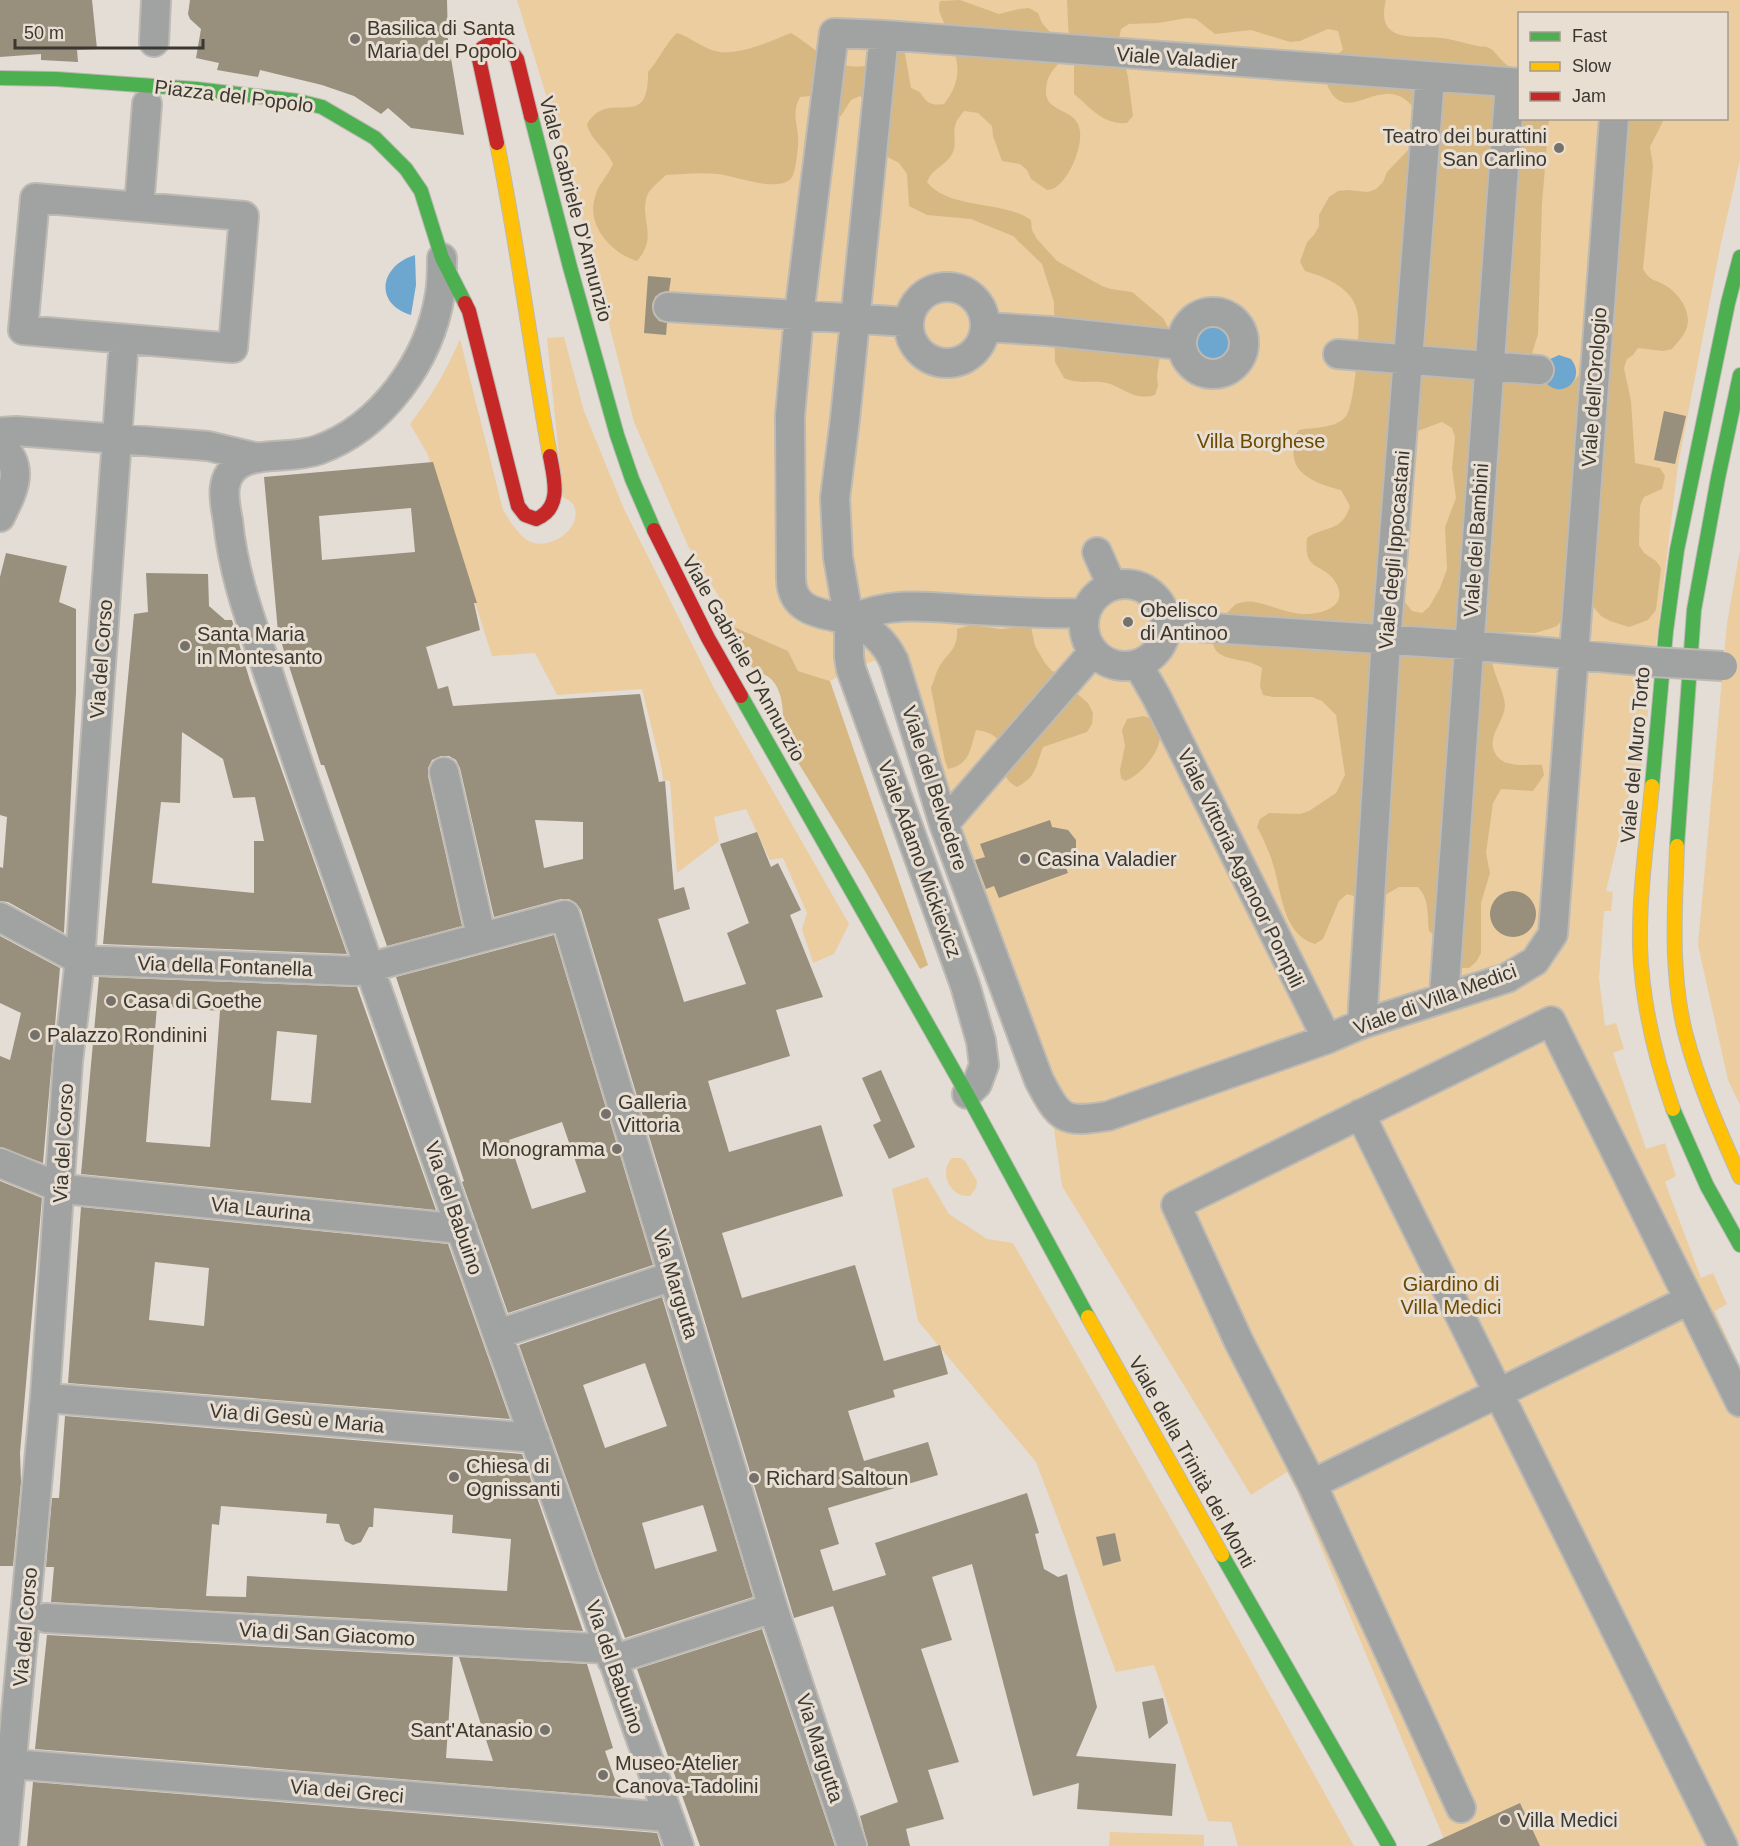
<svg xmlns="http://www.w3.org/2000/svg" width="1740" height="1846" viewBox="0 0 1740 1846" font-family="Helvetica,sans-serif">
  <rect width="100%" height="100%" fill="#e3ddd6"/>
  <path fill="#ebcda0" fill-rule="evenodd" d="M 517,0 L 1740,0 L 1740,160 L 1721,243 L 1678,465 L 1639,785 L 1632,783 L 1606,891 L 1613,892 L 1611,911 L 1604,911 L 1599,978 L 1605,1026 L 1616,1023 L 1624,1049 L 1613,1053 L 1646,1149 L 1665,1143 L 1676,1176 L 1665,1182 L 1701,1278 L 1713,1273 L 1727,1304 L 1715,1311 L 1740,1367 L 1740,1846 L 1447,1846 L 1298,1493 L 1287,1472 L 1251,1495 L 1062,1186 L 1044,1059 L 959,826 L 924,725 L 905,650 L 851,669 L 830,681 L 798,671 L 788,651 L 732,626 L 718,595 L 688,546 L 634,422 L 574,187 ZM 1520,14 L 1726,14 L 1726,118 L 1520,118 Z
    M 564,337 L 584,411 L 624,509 L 714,688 L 849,924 L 834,954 L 813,963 L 802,929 L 807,913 L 783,858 L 770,860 L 746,809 L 714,817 L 719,841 L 677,873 L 670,781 L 663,780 L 662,770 L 642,689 L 557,695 L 535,653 L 492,656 L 428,455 L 410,424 C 431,397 447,370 460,339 L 503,510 C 510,521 516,532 527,540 C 547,553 584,529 574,506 C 572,501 567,500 563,497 L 547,338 Z
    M 1740,550 L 1740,1105 L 1728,1080 L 1698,945 L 1727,623 Z
    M 952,1158 L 960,1158 L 965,1161 L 977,1181 L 976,1188 L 970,1196 C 950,1198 938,1172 952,1158 Z
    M 927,1177 L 949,1214 L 987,1239 L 1013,1243 L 1197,1564 L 1354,1846 L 1238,1846 L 1231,1822 L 1208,1821 L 1154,1665 L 1116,1672 L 1036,1462 L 918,1321 L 892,1189 Z
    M 1110,1832 L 1204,1835 L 1204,1846 L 1109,1846 Z"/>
  <path fill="#d7b883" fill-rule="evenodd" d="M 960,0 L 999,14 L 1019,9 L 1029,8 L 1038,13 L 1042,23 L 1055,38 L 1059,63 C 1049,75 1047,77 1046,92 C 1046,111 1071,109 1078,124 C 1086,140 1071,177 1056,187 C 1054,189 1050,189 1047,190 L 1031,179 L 1027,170 L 1020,164 L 1002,161 L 993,136 L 992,126 L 978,113 L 964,111 C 962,114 957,119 956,123 C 952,132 957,143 953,152 C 946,167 934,166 927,182 C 949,210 1003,200 1031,220 L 1032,230 L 1037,239 L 1057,261 L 1102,286 L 1111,289 L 1132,292 L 1163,318 L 1168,327 L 1170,336 L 1160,355 L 1157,376 L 1158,386 L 1155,395 C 1131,402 1122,384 1101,382 C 1087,381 1077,384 1064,378 L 1055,362 L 1054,302 L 1042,264 L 1013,236 L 971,219 L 927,215 L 909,206 L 907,174 L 899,163 L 882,154 L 867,102 L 860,96 L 851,100 L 841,116 L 831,116 L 818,101 L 810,96 L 800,97 C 790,116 800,127 798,147 C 797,155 796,167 793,175 C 784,196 733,175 718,174 C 701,172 683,174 666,175 C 660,181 650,188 647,196 C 639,220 659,235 637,261 C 611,253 586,225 595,197 C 598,184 608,176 613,164 C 607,149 590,140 587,124 C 609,86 649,135 648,72 C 659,60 665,44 677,33 C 690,37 703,48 715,51 C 737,57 771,41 791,33 C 824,53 830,72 873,65 L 885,52 L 904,48 L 911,88 L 920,92 C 926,103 932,106 944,104 C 967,75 956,54 944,23 C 941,14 937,11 940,1 Z
    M 1067,0 L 1386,0 C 1375,44 1413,35 1441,38 C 1454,39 1465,44 1478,46 C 1481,47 1484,46 1487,47 C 1497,50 1501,65 1515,69 L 1520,118 L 1549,119 L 1542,204 L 1538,334 L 1531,357 L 1572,384 L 1581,372 L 1618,119 L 1664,119 L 1650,147 L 1653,166 L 1643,269 C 1650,281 1654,279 1665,285 C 1681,295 1695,316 1684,334 C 1681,339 1676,344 1672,349 L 1663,351 L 1638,348 L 1633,355 L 1627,359 L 1624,368 L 1631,401 L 1635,463 L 1660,468 L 1665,476 L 1662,489 L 1644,497 L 1640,506 L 1639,545 L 1644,553 L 1656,561 L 1661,568 L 1656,610 L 1648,620 L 1629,627 L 1610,621 L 1601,616 L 1591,604 L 1563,619 L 1557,626 L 1552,628 L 1535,633 L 1505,632 C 1502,635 1497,639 1495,642 C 1483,660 1504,686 1505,705 C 1505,721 1486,737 1495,753 C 1503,769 1527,764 1542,765 L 1544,775 L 1533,791 L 1501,789 L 1493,803 L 1486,853 L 1490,873 L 1481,903 L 1481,953 L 1476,962 L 1469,968 L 1459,968 L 1436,937 L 1429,931 C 1427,915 1430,900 1418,887 L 1399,887 L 1373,902 L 1347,894 L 1339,901 L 1323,939 L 1315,944 C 1281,934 1282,889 1272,861 C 1268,849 1263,838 1257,827 L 1260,819 L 1269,813 L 1300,814 L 1309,811 L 1336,793 L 1345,775 L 1336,715 L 1322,701 L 1312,697 L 1273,697 L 1263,695 L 1260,686 L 1262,668 C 1250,660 1238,661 1226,657 C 1197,646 1223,615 1236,604 C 1242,602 1248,601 1254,602 C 1268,604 1281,611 1295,613 C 1313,617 1349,610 1337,585 C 1325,561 1303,575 1307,538 C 1325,525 1342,533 1350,506 L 1341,490 C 1325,486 1297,478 1294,458 C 1293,452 1294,445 1293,438 L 1299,430 C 1314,427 1336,429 1346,416 C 1355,405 1360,331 1358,316 C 1357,309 1354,300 1349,295 C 1338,282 1321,276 1305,271 L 1300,262 L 1307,242 L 1314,235 L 1319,226 L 1319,215 L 1329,197 L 1338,191 L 1347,190 L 1368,192 L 1376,189 L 1383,182 L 1387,172 L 1410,148 L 1414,108 C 1380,65 1343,139 1324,76 L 1335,56 L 1343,50 L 1338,31 L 1328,29 L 1300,41 L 1290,42 L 1251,30 L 1215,34 L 1196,19 L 1187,18 L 1158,23 L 1129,24 L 1121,29 L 1119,39 L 1128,77 L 1133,116 L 1127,123 C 1103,125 1091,108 1074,94 L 1074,62 L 1069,43 ZM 1442,422 L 1452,428 L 1455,437 L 1452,468 L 1456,498 L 1445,527 L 1447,569 L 1440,588 L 1429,607 L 1422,613 L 1412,611 L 1400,596 L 1382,585 L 1377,575 L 1376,565 L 1384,535 L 1406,497 L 1412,489 L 1414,480 L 1411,460 L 1415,432 Z
    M 971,625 L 1001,629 L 1031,626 L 1035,646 L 1045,663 L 1052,671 L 1062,674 L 1073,690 L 1088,703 L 1093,713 L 1092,724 L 1087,732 L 1043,747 C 1036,765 1037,777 1017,787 C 986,771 1022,736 976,730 C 970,749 970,765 948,769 L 945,761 L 931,688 C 934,682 935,675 938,669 C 947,652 958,651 957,629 Z
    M 732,626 L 788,651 L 798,671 L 830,681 L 928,965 L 920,969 L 865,871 L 786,743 C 781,723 787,697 772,680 C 768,675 761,674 756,670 C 745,663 727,644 726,630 Z
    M 1143,716 L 1153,719 C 1155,723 1159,728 1160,732 C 1163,750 1140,776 1125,781 L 1121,778 L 1120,770 L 1125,746 L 1122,730 L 1127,719 Z"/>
  <path fill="#6da6cf" d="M 415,255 L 416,285 L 411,315 C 374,304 379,266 415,255 Z
    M1195 344a17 17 0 1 1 34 0a17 17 0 1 1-34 0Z
    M 1559,355 L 1571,359 C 1587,379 1562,401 1545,382 L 1548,360 Z"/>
  <path fill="#998f7d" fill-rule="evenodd" d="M 0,0 L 92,0 L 97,49 L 77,50 L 78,62 L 41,60 L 41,54 L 0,57 Z
    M 190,0 L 447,0 L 448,41 L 464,135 L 411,128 L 388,108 L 381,114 L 354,96 L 322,85 L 260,70 L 258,77 L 217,70 L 219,63 L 196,58 L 201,29 L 190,19 L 188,14 Z
    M 648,276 L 671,278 L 669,291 L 660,293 L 655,297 L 652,305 L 654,315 L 659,321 L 667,323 L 666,335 L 644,333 Z
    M 1664,411 L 1686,416 L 1675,464 L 1654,460 Z
    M 433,462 L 477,603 L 474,603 L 480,630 L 426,647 L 438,689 L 448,686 L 453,706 L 640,694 L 659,782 L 665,781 L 674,890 L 684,887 L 690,909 L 658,919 L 684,1002 L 746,984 L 727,933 L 749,923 L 720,844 L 757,832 L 771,867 L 778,863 L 801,910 L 790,915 L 823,997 L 776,1010 L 790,1056 L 708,1081 L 729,1152 L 821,1125 L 843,1196 L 722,1233 L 742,1298 L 855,1265 L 884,1361 L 940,1345 L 948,1374 L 893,1390 L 895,1397 L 848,1411 L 864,1461 L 928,1442 L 938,1475 L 828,1508 L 839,1544 L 820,1550 L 833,1591 L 886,1575 L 875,1543 L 1027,1493 L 1039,1533 L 1035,1534 L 1044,1569 L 1058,1577 L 1067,1574 L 1075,1613 L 1097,1707 L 1076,1756 L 1176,1764 L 1172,1816 L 1077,1809 L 1079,1783 L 1033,1796 L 972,1564 L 932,1577 L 952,1640 L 921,1649 L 959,1762 L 928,1770 L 944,1819 L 906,1829 L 910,1846 L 868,1846 L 860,1816 L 898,1802 L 833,1606 L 794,1618 L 581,910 L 576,903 L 569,899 L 561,899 L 494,917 L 460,768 L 456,760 L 449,756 L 441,756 L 432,760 L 428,768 L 428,776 L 462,926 L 387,946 L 324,765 L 321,765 L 278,632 L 264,477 ZM 411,508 L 415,552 L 322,560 L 319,516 ZM 535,820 L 583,822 L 583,859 L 544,868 Z
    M 6,553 L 67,566 L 59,602 L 76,609 L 76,692 L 64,933 L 8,902 L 0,901 L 0,867 L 3,868 L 7,817 L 0,815 L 0,577 Z
    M 146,573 L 208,574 L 209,606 L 225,620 L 232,620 L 250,681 L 347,954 L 103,944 L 134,614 L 148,612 ZM 182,732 L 223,759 L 233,798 L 255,797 L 264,841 L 254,841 L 254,893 L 152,883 L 161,802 L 180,803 Z
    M 1050,820 L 1052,827 L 1068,830 L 1076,840 L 1076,850 L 1065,865 L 1068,873 L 999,898 L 994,886 L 986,889 L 975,860 L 985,857 L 980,844 Z
    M1490 914a23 23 0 1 1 46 0a23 23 0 1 1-46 0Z
    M 554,935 L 653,1265 L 508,1313 L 462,1182 L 464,1181 L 396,977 ZM 562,1122 L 586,1192 L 532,1209 L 509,1140 Z
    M 0,936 L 60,968 L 43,1163 L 0,1147 L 0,1056 L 10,1060 L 21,1013 L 0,1003 Z
    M 99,977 L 357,987 L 436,1210 L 81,1174 ZM 157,1006 L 220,1011 L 210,1147 L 146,1142 ZM 277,1031 L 317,1035 L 311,1103 L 271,1100 Z
    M 881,1070 L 915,1147 L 889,1159 L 873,1125 L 881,1121 L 862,1078 Z
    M 0,1181 L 42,1198 L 20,1453 L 21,1482 L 13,1566 L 0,1566 Z
    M 81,1207 L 448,1244 L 510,1419 L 68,1383 ZM 155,1262 L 209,1268 L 204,1326 L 149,1320 Z
    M 662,1297 L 753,1597 L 625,1638 L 599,1571 L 519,1345 ZM 645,1363 L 667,1426 L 605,1448 L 583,1385 ZM 703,1505 L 717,1551 L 655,1569 L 642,1523 Z
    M 65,1416 L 522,1454 L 583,1631 L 51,1602 L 54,1567 L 46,1567 L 52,1498 L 59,1498 ZM 221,1506 L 327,1514 L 326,1523 L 339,1524 L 345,1541 L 353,1545 L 361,1542 L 369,1527 L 373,1527 L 374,1508 L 453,1515 L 452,1533 L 511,1539 L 507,1591 L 247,1576 L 246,1597 L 206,1596 L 212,1524 L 219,1525 Z
    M 1115,1533 L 1121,1561 L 1103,1566 L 1096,1537 Z
    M 762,1629 L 835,1846 L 700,1846 L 637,1669 Z
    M 47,1635 L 453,1657 L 446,1758 L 493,1761 L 459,1657 L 587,1664 L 613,1748 L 605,1751 L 621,1797 L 35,1749 Z
    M 1163,1698 L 1168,1723 L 1149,1739 L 1142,1702 Z
    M 33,1782 L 657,1833 L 661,1846 L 27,1846 Z
    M 1520,1803 L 1540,1846 L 1426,1846 Z"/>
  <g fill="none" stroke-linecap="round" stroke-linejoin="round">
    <defs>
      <path id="street" d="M 884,35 L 845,419 L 835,498 L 838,557 L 849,620 C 870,629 884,640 894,661 L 944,824 L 1039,1080 C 1060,1120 1063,1123 1108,1116 L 1327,1039 L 1362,1024 L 1507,978 L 1535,961 L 1553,934 L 1614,118
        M 154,42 L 156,0
        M 35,198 L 244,216 L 233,348 L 23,330 Z
        M 139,207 L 147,104
        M 442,258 C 442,270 442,282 440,294 C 430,360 382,427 318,450 C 295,458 270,453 248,460 C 236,464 227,473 225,486 C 223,497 226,510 228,521 C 233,571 248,613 264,660 C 285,725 307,791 330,855 C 445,1186 561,1516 679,1846
        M909 325a38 38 0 1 1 76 0a38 38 0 1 1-76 0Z
        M 668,307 L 909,322
        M1182 343a31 31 0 1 1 62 0a31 31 0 1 1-62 0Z
        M 986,327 L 1048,331 L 1181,345
        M 1338,354 L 1539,370
        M 0,432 L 16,431 L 208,446 L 258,458
        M 0,445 C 26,467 13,491 0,517
        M 1097,552 L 1112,586
        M1084 625a41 41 0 1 1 82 0a41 41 0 1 1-82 0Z
        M 849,620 C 822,613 792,613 791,579 L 790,416 L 799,315 L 834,33 L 884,35 L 1520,83
        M 849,620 L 849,657 L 851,669 L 965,985 L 981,1041 L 984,1065 L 977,1084 L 967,1094
        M 849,620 C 893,600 928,607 975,610 C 1012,612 1048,614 1085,613
        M 1167,625 L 1468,645 L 1653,662
        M 1138,665 L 1156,696 L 1327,1039
        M 444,772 L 481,936
        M 944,824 L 1093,652
        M 0,917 L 80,960 L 356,971 L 565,915 L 773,1608 L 852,1846
        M 1444,996 L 1510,83
        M 1362,1024 L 1386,641 L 1430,77
        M 1360,1114 L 1723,1846
        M 0,1163 L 61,1188 L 74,1190 L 462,1229
        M 498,1334 L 673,1276
        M 60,1399 L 535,1438
        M 1312,1484 L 1689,1300
        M 46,1618 L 609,1649
        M 612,1660 L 773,1608
        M 25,1765 L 668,1817
        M 1461,1808 L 1312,1484 L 1239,1342 L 1176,1205 L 1551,1021 L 1740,1402
        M 4,1846 L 45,1397 L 68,1061 L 80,960 L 124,339"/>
      <path id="fast" d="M 0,78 L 56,79 L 196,89 L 298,101 L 322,107 L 375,138 L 406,169 L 421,191 L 442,258 L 465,303
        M 531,116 L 570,267 L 617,435 L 632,479 L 654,530
        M 741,696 L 967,1094 L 1088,1317
        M 1652,786 L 1666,631 L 1677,550 L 1728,303 L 1740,257
        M 1677,846 L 1694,610 L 1718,478 L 1740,375
        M 1673,1109 L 1707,1186 L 1740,1245
        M 1222,1555 L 1389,1846"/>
      <path id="slow" d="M 497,143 C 518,246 531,352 550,456
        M 1652,786 C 1647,839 1639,893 1640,947 C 1642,1002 1655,1057 1673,1109
        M 1677,846 C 1675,908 1670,971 1685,1032 C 1698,1083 1719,1130 1740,1177
        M 1088,1317 L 1222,1555"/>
      <path id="jam" d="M 497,143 L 479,59 L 482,48 C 497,39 508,45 517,59 L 531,116
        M 465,303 L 469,311 L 518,506 L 525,515 L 536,519 C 563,508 554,478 550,456
        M 654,530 L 708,638 L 741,696"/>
    </defs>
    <use href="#street" stroke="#bdb9b3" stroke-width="32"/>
    <use href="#fast" stroke="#bdb9b3" stroke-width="16"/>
    <use href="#slow" stroke="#bdb9b3" stroke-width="16"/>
    <use href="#jam" stroke="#bdb9b3" stroke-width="16"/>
    <use href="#street" stroke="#a1a2a2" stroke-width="28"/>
    <use href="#fast" stroke="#4caf50" stroke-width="14"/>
    <use href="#slow" stroke="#ffc107" stroke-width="14"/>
    <use href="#jam" stroke="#c62828" stroke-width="14"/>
    <defs>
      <path id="street-bridge" d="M 1653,662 L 1723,666"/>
    </defs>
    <use href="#street-bridge" stroke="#bdb9b3" stroke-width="32" stroke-linecap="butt"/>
    <use href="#street-bridge" stroke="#a1a2a2" stroke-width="28"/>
  </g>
  <g fill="#76726b" stroke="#e8ded1" stroke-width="2">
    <circle cx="355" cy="39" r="6"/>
    <circle cx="1559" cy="148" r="6"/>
    <circle cx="1128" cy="622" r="6"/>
    <circle cx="185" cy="646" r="6"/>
    <circle cx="1025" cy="859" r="6"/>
    <circle cx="111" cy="1001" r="6"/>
    <circle cx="35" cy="1035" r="6"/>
    <circle cx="606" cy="1114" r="6"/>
    <circle cx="617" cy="1149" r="6"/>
    <circle cx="454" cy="1477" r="6"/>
    <circle cx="754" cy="1478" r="6"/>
    <circle cx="545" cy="1730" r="6"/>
    <circle cx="603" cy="1775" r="6"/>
    <circle cx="1505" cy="1820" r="6"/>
  </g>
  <g text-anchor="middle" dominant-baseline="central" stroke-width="6" stroke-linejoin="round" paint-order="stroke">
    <g font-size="20" fill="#3b3832" stroke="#e8ded1" text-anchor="start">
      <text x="367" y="28">Basilica di Santa<tspan x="367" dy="23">Maria del Popolo</tspan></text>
      <text x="1547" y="136" text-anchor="end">Teatro dei burattini<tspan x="1547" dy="23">San Carlino</tspan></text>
      <text x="1140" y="610">Obelisco<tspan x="1140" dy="23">di Antinoo</tspan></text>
      <text x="197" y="634">Santa Maria<tspan x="197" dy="23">in Montesanto</tspan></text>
      <text x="1037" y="859">Casina Valadier</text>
      <text x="123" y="1001">Casa di Goethe</text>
      <text x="47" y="1035">Palazzo Rondinini</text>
      <text x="618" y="1102">Galleria<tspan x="618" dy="23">Vittoria</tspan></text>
      <text x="605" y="1149" text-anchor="end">Monogramma</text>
      <text x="466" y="1466">Chiesa di<tspan x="466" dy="23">Ognissanti</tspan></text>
      <text x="766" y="1478">Richard Saltoun</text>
      <text x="533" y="1730" text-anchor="end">Sant'Atanasio</text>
      <text x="615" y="1763">Museo-Atelier<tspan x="615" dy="23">Canova-Tadolini</tspan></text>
      <text x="1517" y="1820">Villa Medici</text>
    </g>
    <g font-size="20" fill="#3b3832" stroke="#e8ded1">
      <text transform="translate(1177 58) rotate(4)">Viale Valadier</text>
      <text transform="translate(234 96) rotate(7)">Piazza del Popolo</text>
      <text transform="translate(576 209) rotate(75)">Viale Gabriele D'Annunzio</text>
      <text transform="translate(1594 387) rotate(-86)">Viale dell'Orologio</text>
      <text transform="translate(1476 540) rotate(-86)">Viale dei Bambini</text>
      <text transform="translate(1394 550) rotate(-85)">Viale degli Ippocastani</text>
      <text transform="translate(744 658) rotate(61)">Viale Gabriele D'Annunzio</text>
      <text transform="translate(101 659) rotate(-86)">Via del Corso</text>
      <text transform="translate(1635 755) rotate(-85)">Viale del Muro Torto</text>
      <text transform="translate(935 788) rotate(72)">Viale del Belvedere</text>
      <text transform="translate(920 859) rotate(70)">Viale Adamo Mickievicz</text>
      <text transform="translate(1241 868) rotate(64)">Viale Vittoria Aganoor Pompili</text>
      <text transform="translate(225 966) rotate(2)">Via della Fontanella</text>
      <text transform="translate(1435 999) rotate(-20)">Viale di Villa Medici</text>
      <text transform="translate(63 1143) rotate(-87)">Via del Corso</text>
      <text transform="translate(454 1208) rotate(71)">Via del Babuino</text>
      <text transform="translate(261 1209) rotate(6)">Via Laurina</text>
      <text transform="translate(676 1284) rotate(73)">Via Margutta</text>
      <text transform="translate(297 1418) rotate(5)">Via di Gesù e Maria</text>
      <text transform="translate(1192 1462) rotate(61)">Viale della Trinità dei Monti</text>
      <text transform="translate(25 1627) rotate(-85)">Via del Corso</text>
      <text transform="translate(327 1634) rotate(3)">Via di San Giacomo</text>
      <text transform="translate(615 1667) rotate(71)">Via del Babuino</text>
      <text transform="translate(820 1748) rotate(72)">Via Margutta</text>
      <text transform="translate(347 1791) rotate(5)">Via dei Greci</text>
    </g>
    <g font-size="20" fill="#6c4900" stroke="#e8ded1">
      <text x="1261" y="441">Villa Borghese</text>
      <text x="1451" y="1284">Giardino di<tspan x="1451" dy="23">Villa Medici</tspan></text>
    </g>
  </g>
  <rect x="1518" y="12" width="210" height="108" fill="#e8ded1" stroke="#a39c91" stroke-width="1.5"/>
  <rect x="1530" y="32" width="30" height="9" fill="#4caf50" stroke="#a39c91" stroke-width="1.5"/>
  <text x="1572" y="42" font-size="18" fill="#3b3832">Fast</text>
  <rect x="1530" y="62" width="30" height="9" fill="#ffc107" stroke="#a39c91" stroke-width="1.5"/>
  <text x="1572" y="72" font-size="18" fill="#3b3832">Slow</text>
  <rect x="1530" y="92" width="30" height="9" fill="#c62828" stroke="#a39c91" stroke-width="1.5"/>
  <text x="1572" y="102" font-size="18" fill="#3b3832">Jam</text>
  <path d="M15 39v9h188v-9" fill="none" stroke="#3b3832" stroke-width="3"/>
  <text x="24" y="39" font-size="18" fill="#3b3832" stroke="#e8ded1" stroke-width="4.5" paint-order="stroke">50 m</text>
</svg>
